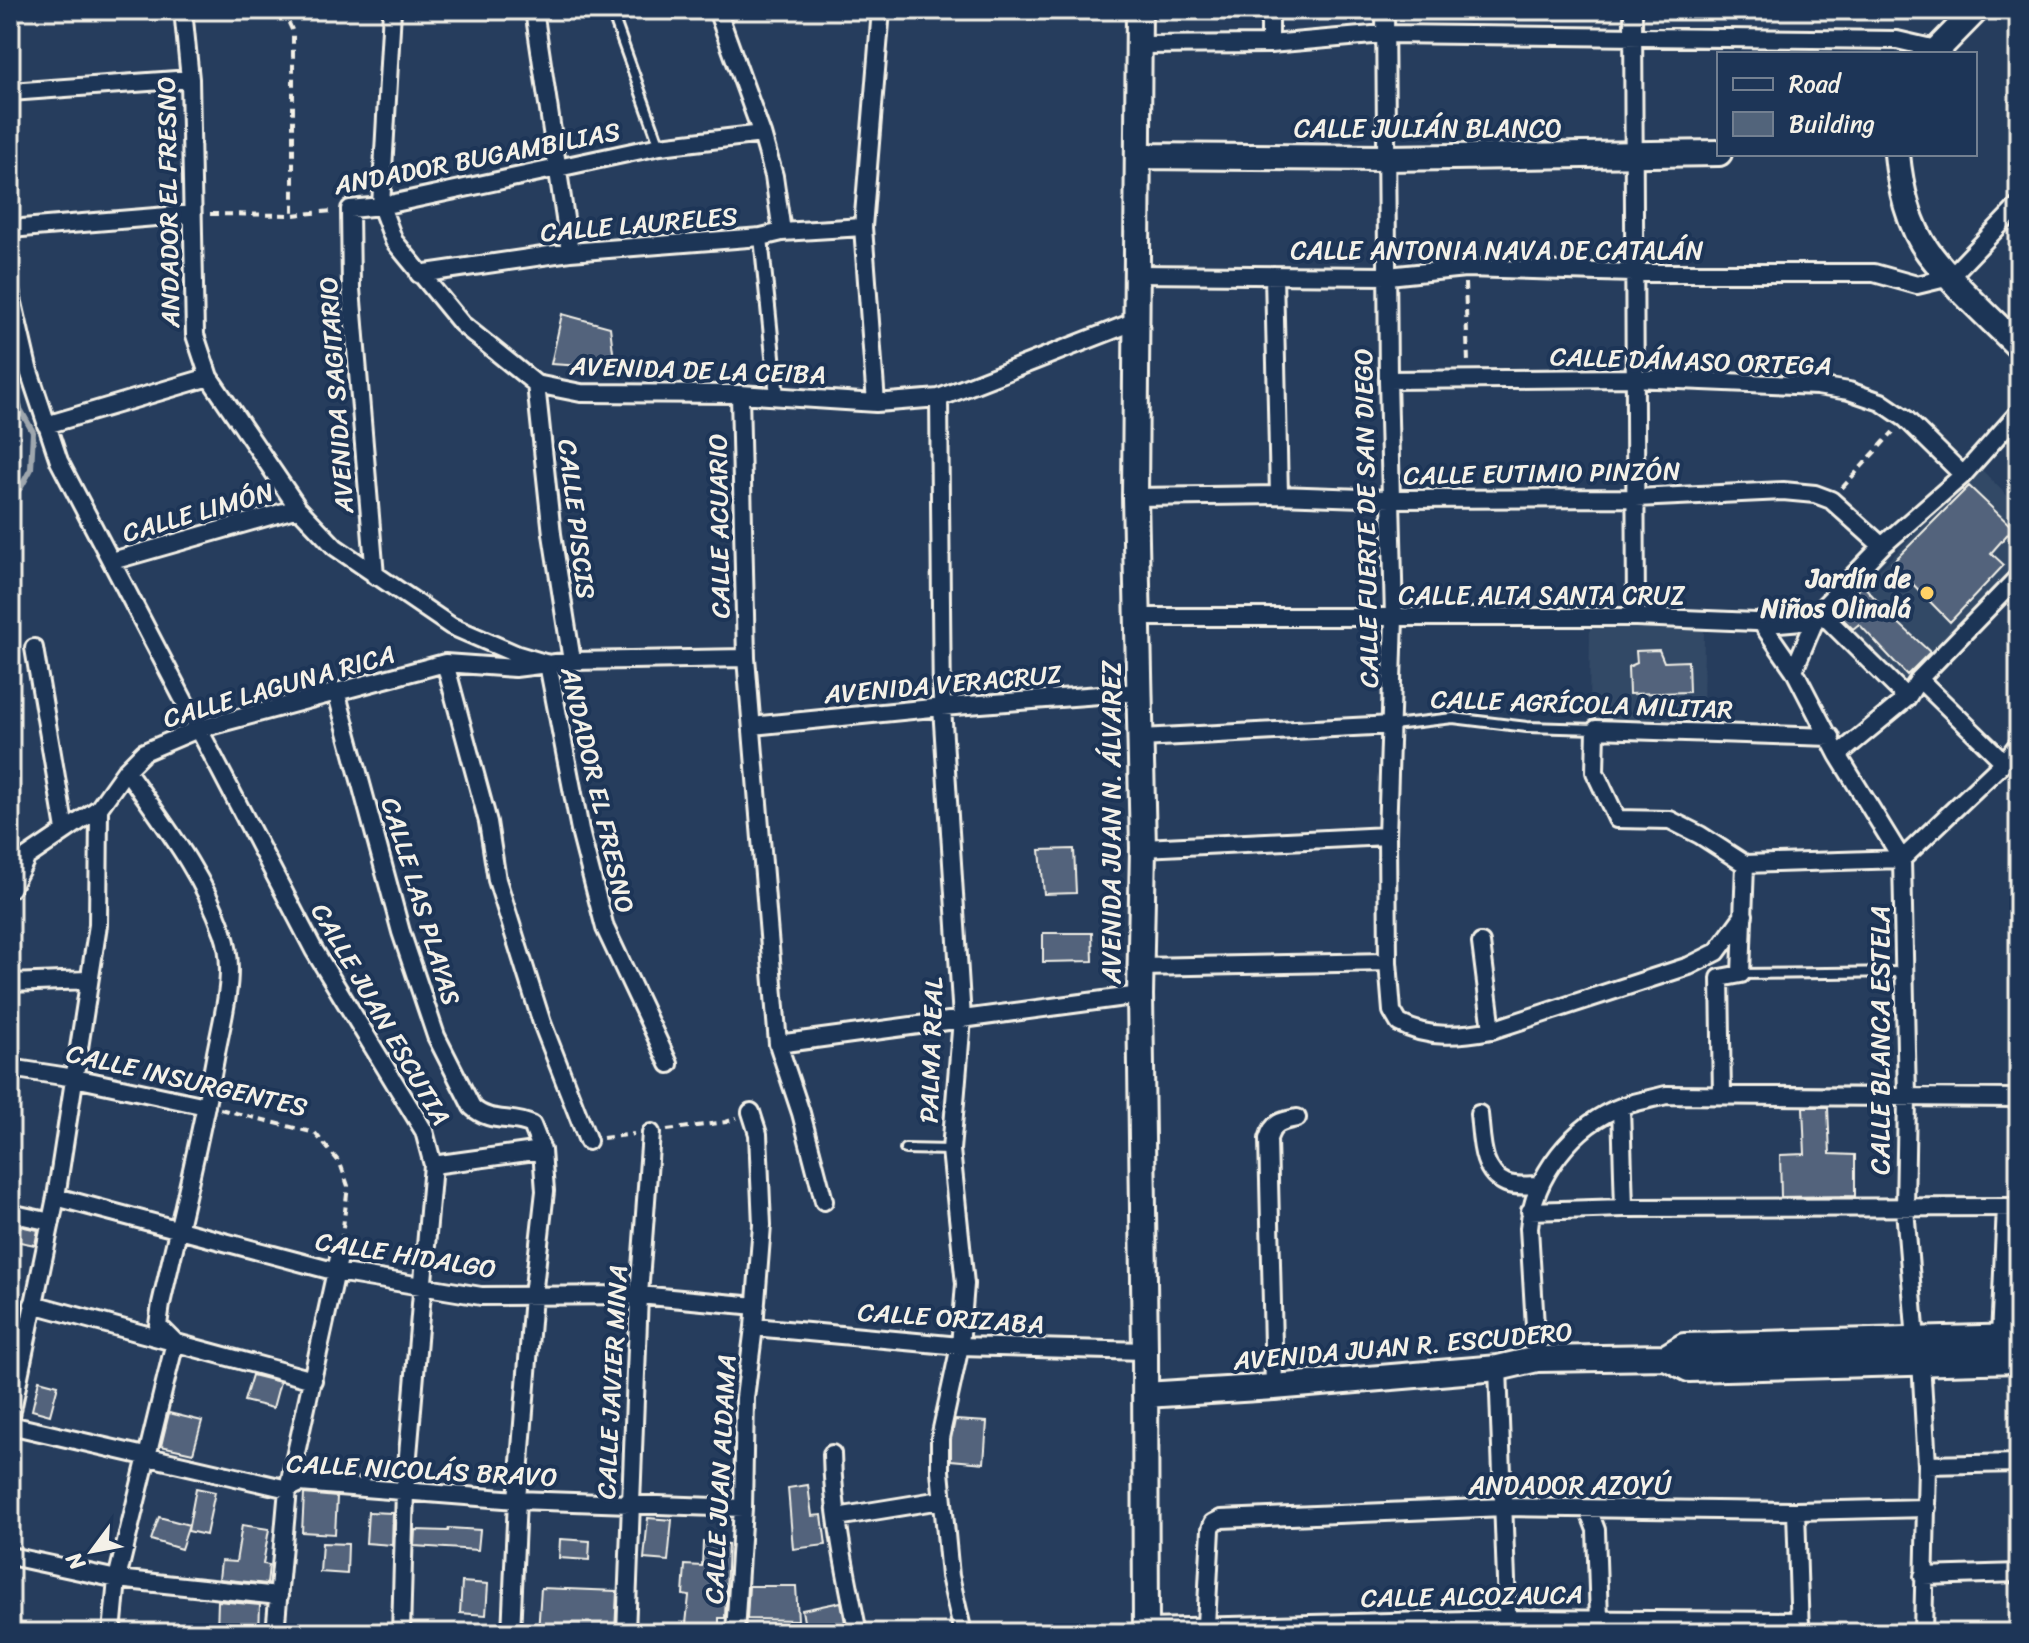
<svg xmlns="http://www.w3.org/2000/svg" width="2029" height="1643" viewBox="0 0 2029 1643" font-family="Sriracha,sans-serif">
  <rect width="100%" height="100%" fill="#263d5d"/>
  <filter id="ink" filterUnits="userSpaceOnUse"><feTurbulence type="fractalNoise" baseFrequency=".0125" numOctaves="2"/><feDisplacementMap in="SourceGraphic" scale="16" xChannelSelector="R" yChannelSelector="G"/><feConvolveMatrix kernelMatrix="1 2 1 2 8 2 1 2 1" color-interpolation-filters="sRGB"/></filter>
  <g filter="url(#ink)">
    <path fill="#334966" d="M 1981,469 L 2019,508 L 2019,574 L 1906,685 L 1835,613 Z
      M 1590,625 L 1704,627 L 1703,724 L 1589,722 Z"/>
    <g fill="none" stroke-linecap="round" stroke-linejoin="round">
      <path stroke="#9fa7ae" stroke-width="6" d="M 10,333 L 13,342 L 10,352
        M 10,368 L 20,409 L 33,432 L 31,469 L 21,487 L 10,499"/>
    </g>
    <path fill="#52647b" stroke="#f4f1e8" stroke-width="2" d="M 562,314 L 610,327 L 615,368 L 551,364 Z
      M 1969,486 L 2013,528 L 1991,553 L 2004,565 L 1950,622 L 1892,563 Z
      M 1863,585 L 1880,604 L 1879,605 L 1930,652 L 1907,675 L 1859,624 L 1853,629 L 1835,611 Z
      M 1659,650 L 1664,662 L 1688,661 L 1689,692 L 1629,694 L 1628,667 L 1637,663 L 1636,651 Z
      M 1074,849 L 1076,893 L 1044,894 L 1040,850 Z
      M 1043,933 L 1092,933 L 1093,961 L 1043,962 Z
      M 1803,1107 L 1828,1107 L 1830,1154 L 1855,1155 L 1855,1196 L 1781,1197 L 1780,1155 L 1805,1154 Z
      M 10,1224 L 38,1230 L 35,1245 L 10,1240 Z
      M 252,1375 L 280,1382 L 273,1408 L 244,1401 Z
      M 39,1380 L 58,1385 L 50,1415 L 32,1410 Z
      M 169,1413 L 202,1421 L 193,1453 L 161,1446 Z
      M 955,1420 L 987,1422 L 984,1463 L 951,1460 L 951,1439 Z
      M 808,1485 L 812,1516 L 822,1515 L 826,1545 L 793,1549 L 788,1488 Z
      M 196,1488 L 215,1492 L 206,1535 L 188,1531 Z
      M 304,1494 L 337,1497 L 335,1534 L 302,1532 Z
      M 368,1512 L 393,1513 L 392,1545 L 366,1543 Z
      M 159,1517 L 189,1525 L 181,1549 L 151,1540 Z
      M 648,1518 L 672,1520 L 668,1561 L 644,1559 Z
      M 242,1525 L 269,1529 L 263,1564 L 269,1565 L 267,1584 L 219,1579 L 221,1561 L 236,1562 Z
      M 449,1528 L 480,1530 L 478,1550 L 414,1546 L 415,1530 L 448,1531 Z
      M 560,1539 L 590,1541 L 589,1560 L 559,1558 Z
      M 703,1542 L 728,1544 L 725,1618 L 719,1618 L 719,1628 L 686,1624 L 689,1596 L 683,1595 L 685,1565 L 702,1566 Z
      M 322,1543 L 348,1544 L 347,1574 L 320,1572 Z
      M 462,1582 L 488,1584 L 486,1615 L 460,1613 Z
      M 749,1586 L 796,1586 L 798,1620 L 747,1619 Z
      M 541,1588 L 617,1591 L 615,1633 L 538,1633 Z
      M 218,1601 L 260,1605 L 259,1633 L 217,1631 Z
      M 841,1602 L 846,1628 L 806,1633 L 802,1610 Z"/>
    <g fill="none" stroke-linecap="round" stroke-linejoin="round">
      <defs>
        <path id="service" d="M 611,10 L 660,146
          M 1393,725 L 1453,718 L 1527,727 L 1596,729
          M 1741,974 L 1904,972
          M 905,1149 L 951,1150"/>
        <path id="pedestrian" d="M 761,237 L 777,396"/>
        <path id="minor" d="M 183,10 L 190,79 L 195,335 L 209,377 L 298,508 L 335,547 L 451,626 L 518,655 L 548,664 L 581,835 L 605,928 L 669,1064
          M 392,10 L 381,206 L 394,241 L 462,324 L 536,384 L 581,393 L 740,394 L 876,403 L 939,398 L 1136,321
          M 534,10 L 570,252
          M 717,10 L 762,134 L 774,176 L 782,232
          M 1385,10 L 1388,380 L 1394,618 L 1387,836 L 1388,962 L 1392,1011 L 1399,1023 C 1428,1039 1460,1036 1492,1030 L 1689,966 L 1717,952 L 1744,915
          M 1633,10 L 1636,617
          M 1270,44 L 1270,10
          M 1138,45 L 1270,44 L 1384,34 L 1897,40 L 1936,49
          M 10,92 L 190,79
          M 10,229 L 192,214
          M 419,274 L 570,252 L 761,237 L 782,232 L 863,227
          M 1136,274 L 1388,276 L 1465,268 L 1633,273 L 1874,273 L 1917,285 L 1950,277 L 2019,205
          M 1274,275 L 1279,495
          M 10,290 L 28,368 L 59,461 L 314,950 L 424,1131 L 433,1165 L 405,1490 L 401,1633
          M 1388,380 L 1633,378 L 1817,386 L 1849,391 L 1881,402 L 1906,419 L 1963,475
          M 536,384 L 552,534 L 572,661
          M 740,394 L 746,658 L 778,1044 L 801,1113 L 824,1201
          M 939,398 L 942,707 L 962,1019 L 951,1150 L 965,1284 L 960,1346 L 940,1438 L 940,1471 L 950,1576 L 963,1633
          M 876,403 L 863,227 L 881,10
          M 46,425 L 209,377
          M 1135,497 L 1279,495 L 1390,499 L 1636,498 L 1783,491 L 1815,494 L 1831,500 L 1882,546
          M 112,561 L 298,508
          M 375,576 L 351,289 L 350,209 L 381,206 L 660,146 L 762,134
          M 1138,617 L 1636,617 L 1779,623 L 1802,621 L 1819,611 L 1907,698
          M 1760,621 L 1794,670 L 1838,755 L 1902,859 L 1907,1098 L 1905,1209 L 1916,1340 L 1921,1361 L 1927,1465 L 1923,1633
          M 34,648 L 65,830
          M 445,663 L 488,822 L 497,880 L 542,1023 L 588,1141
          M 1794,670 L 1819,611 L 1882,546 L 1963,475 L 2019,412
          M 1919,679 L 2004,762
          M 336,691 L 401,932 L 436,1036 L 472,1107 C 490,1124 512,1115 532,1125 L 542,1150 L 545,1191 L 533,1296 L 517,1500 L 511,1633
          M 752,726 L 942,707 L 1139,692
          M 1831,737 L 1596,729 L 1595,772 L 1617,819 L 1670,820 L 1700,835 L 1745,864 L 1902,859 L 2004,762 L 2019,743
          M 1141,738 L 1392,725
          M 1838,755 L 1907,698 L 1919,679 L 2019,576
          M 1143,848 L 1387,836
          M 10,889 L 27,857 L 99,808
          M 1481,943 L 1492,1030
          M 1141,967 L 1388,962
          M 10,983 L 88,980
          M 778,1044 L 1140,995
          M 10,1068 L 75,1078 L 206,1106
          M 1722,1094 L 1720,978 L 1741,974 L 1745,864
          M 1621,1107 L 1624,1208
          M 1479,1114 C 1482,1138 1480,1172 1506,1183 C 1515,1187 1529,1185 1539,1185
          M 433,1165 L 542,1150
          M 56,1197 L 337,1272 L 481,1296 L 639,1295 L 756,1306
          M 1530,1211 L 1624,1208 L 2019,1207
          M 10,1213 L 51,1222
          M 33,1304 L 313,1380
          M 754,1327 L 960,1346 L 1145,1351
          M 10,1337 L 26,1341
          M 2000,1337 L 2006,1207
          M 1537,1359 L 1529,1228 C 1533,1176 1574,1124 1623,1106 C 1637,1101 1652,1099 1666,1095 L 2019,1098
          M 1498,1368 L 1508,1633
          M 1274,1387 L 1268,1139 C 1273,1122 1282,1121 1297,1118
          M 10,1420 L 56,1197 L 98,925 L 99,808 L 126,770 L 144,752 L 198,729 L 445,663 L 515,668 L 572,661 L 746,658
          M 10,1425 L 288,1489 L 300,1483 L 517,1500 L 743,1508
          M 832,1454 C 833,1515 846,1574 858,1633
          M 1927,1465 L 2019,1463
          M 1588,1509 L 1596,1530 L 1599,1619
          M 1796,1511 L 1800,1633
          M 837,1517 L 941,1500
          M 10,1556 L 117,1579 L 279,1596
          M 1923,1576 L 2019,1573
          M 1206,1625 L 1211,1529 L 1213,1523 L 1221,1519 L 1504,1507 L 1796,1511 L 1927,1508
          M 1146,1628 L 1508,1619 L 1800,1621
          M 112,1633 L 117,1579 L 175,1342 L 158,1325 L 161,1304 C 180,1221 201,1138 216,1053 C 223,1015 237,971 223,932 C 202,872 162,822 126,770
          M 275,1633 L 288,1489 L 340,1253
          M 626,1633 L 639,1295 L 651,1133
          M 735,1633 L 743,1508 L 745,1398 L 754,1327 L 762,1225 L 758,1134 L 751,1112"/>
        <path id="secondary" d="M 1139,10 L 1135,497 L 1143,848 L 1140,995 L 1145,1351 L 1146,1633
          M 1933,54 L 1976,10
          M 1897,154 C 1900,186 1909,227 1929,253 C 1955,287 1989,317 2019,347
          M 1138,156 L 1387,158 L 1719,153
          M 1666,1357 L 1684,1346 L 2019,1337
          M 1145,1395 L 1274,1387 L 1498,1368 L 1537,1359 L 1666,1357 L 1689,1369 L 2019,1360"/>
      </defs>
      <use href="#service" stroke="#f4f1e8" stroke-width="14"/>
      <use href="#pedestrian" stroke="#f4f1e8" stroke-width="18"/>
      <use href="#minor" stroke="#f4f1e8" stroke-width="22"/>
      <use href="#secondary" stroke="#f4f1e8" stroke-width="30"/>
      <path stroke="#f4f1e8" stroke-width="4" stroke-dasharray="8 6" stroke-linecap="butt" d="M 283,10 L 293,32 L 293,215
        M 210,214 L 293,215 L 333,211
        M 1465,283 L 1468,362
        M 1842,488 L 1893,432
        M 220,1109 L 315,1133 L 340,1163 L 348,1186 L 342,1236
        M 667,1130 L 726,1122 L 737,1118
        M 603,1138 L 634,1134"/>
      <use href="#service" stroke="#1d3557" stroke-width="8"/>
      <use href="#pedestrian" stroke="#1d3557" stroke-width="12"/>
      <use href="#minor" stroke="#1d3557" stroke-width="16"/>
      <use href="#secondary" stroke="#1d3557" stroke-width="24"/>
    </g>
  </g>
  <circle fill="#ffd166" stroke="#1d3557" stroke-width="3" cx="1927" cy="593" r="8"/>
  <g text-anchor="middle" dominant-baseline="central" stroke-width="8" stroke-linejoin="round" paint-order="stroke">
    <g font-size="26" fill="#f4f1e8" stroke="#1d3557">
      <text x="1428" y="128">CALLE JULIÁN BLANCO</text>
      <text transform="translate(477 158) rotate(-11)">ANDADOR BUGAMBILIAS</text>
      <text transform="translate(168 202) rotate(-91)">ANDADOR EL FRESNO</text>
      <text transform="translate(639 224) rotate(-5)">CALLE LAURELES</text>
      <text x="1497" y="250">CALLE ANTONIA NAVA DE CATALÁN</text>
      <text transform="translate(1691 361) rotate(2)">CALLE DÁMASO ORTEGA</text>
      <text transform="translate(698 370) rotate(2)">AVENIDA DE LA CEIBA</text>
      <text transform="translate(336 395) rotate(-94)">AVENIDA SAGITARIO</text>
      <text transform="translate(1542 473) rotate(-1)">CALLE EUTIMIO PINZÓN</text>
      <text transform="translate(198 512) rotate(-16)">CALLE LIMÓN</text>
      <text transform="translate(1366 518) rotate(-91)">CALLE FUERTE DE SAN DIEGO</text>
      <text transform="translate(577 519) rotate(83)">CALLE PISCIS</text>
      <text transform="translate(719 526) rotate(-91)">CALLE ACUARIO</text>
      <text x="1542" y="595">CALLE ALTA SANTA CRUZ</text>
      <text transform="translate(943 684) rotate(-5)">AVENIDA VERACRUZ</text>
      <text transform="translate(279 686) rotate(-16)">CALLE LAGUNA RICA</text>
      <text transform="translate(1582 704) rotate(2)">CALLE AGRÍCOLA MILITAR</text>
      <text transform="translate(598 790) rotate(77)">ANDADOR EL FRESNO</text>
      <text transform="translate(1111 822) rotate(-90)">AVENIDA JUAN N. ÁLVAREZ</text>
      <text transform="translate(421 901) rotate(73)">CALLE LAS PLAYAS</text>
      <text transform="translate(381 1014) rotate(60)">CALLE JUAN ESCUTIA</text>
      <text transform="translate(1880 1040) rotate(-90)">CALLE BLANCA ESTELA</text>
      <text transform="translate(931 1050) rotate(-88)">PALMA REAL</text>
      <text transform="translate(187 1080) rotate(13)">CALLE INSURGENTES</text>
      <text transform="translate(406 1255) rotate(9)">CALLE HIDALGO</text>
      <text transform="translate(951 1318) rotate(4)">CALLE ORIZABA</text>
      <text transform="translate(1403 1346) rotate(-5)">AVENIDA JUAN R. ESCUDERO</text>
      <text transform="translate(612 1382) rotate(-87)">CALLE JAVIER MINA</text>
      <text transform="translate(422 1470) rotate(3)">CALLE NICOLÁS BRAVO</text>
      <text transform="translate(720 1479) rotate(-87)">CALLE JUAN ALDAMA</text>
      <text x="1570" y="1485">ANDADOR AZOYÚ</text>
      <text transform="translate(1472 1596) rotate(-1)">CALLE ALCOZAUCA</text>
    </g>
    <g font-size="26" font-weight="bold" fill="#f4f1e8" stroke="#1d3557" text-anchor="end">
      <text x="1911" y="578">Jardín de<tspan x="1911" dy="30">Niños Olinalá</tspan></text>
    </g>
  </g>
  <rect width="2029" height="1643" fill="none" stroke="#1d3557" stroke-width="40"/>
  <rect x="20" y="20" width="1989" height="1603" fill="none" stroke="#f4f1e8" stroke-width="3" filter="url(#ink)"/>
  <rect x="1717" y="52" width="260" height="104" fill="#1d3557" stroke="#738091" stroke-width="2"/>
  <rect x="1733" y="78" width="40" height="12" fill="#1d3557" stroke="#738091" stroke-width="2"/>
  <text x="1789" y="92" font-size="24" fill="#f4f1e8">Road</text>
  <rect x="1733" y="112" width="40" height="24" fill="#52647b" stroke="#738091" stroke-width="2"/>
  <text x="1789" y="132" font-size="24" fill="#f4f1e8">Building</text>
  <g transform="translate(92 1551) rotate(238)" stroke="#1d3557" stroke-width="6" paint-order="stroke">
  <path d="M0-6L14 30L0 20L-14 30Z" fill="#f4f1e8"/>
  <text y="-12" font-size="22" font-weight="bold" text-anchor="middle" fill="#f4f1e8">N</text>
  </g>
</svg>
